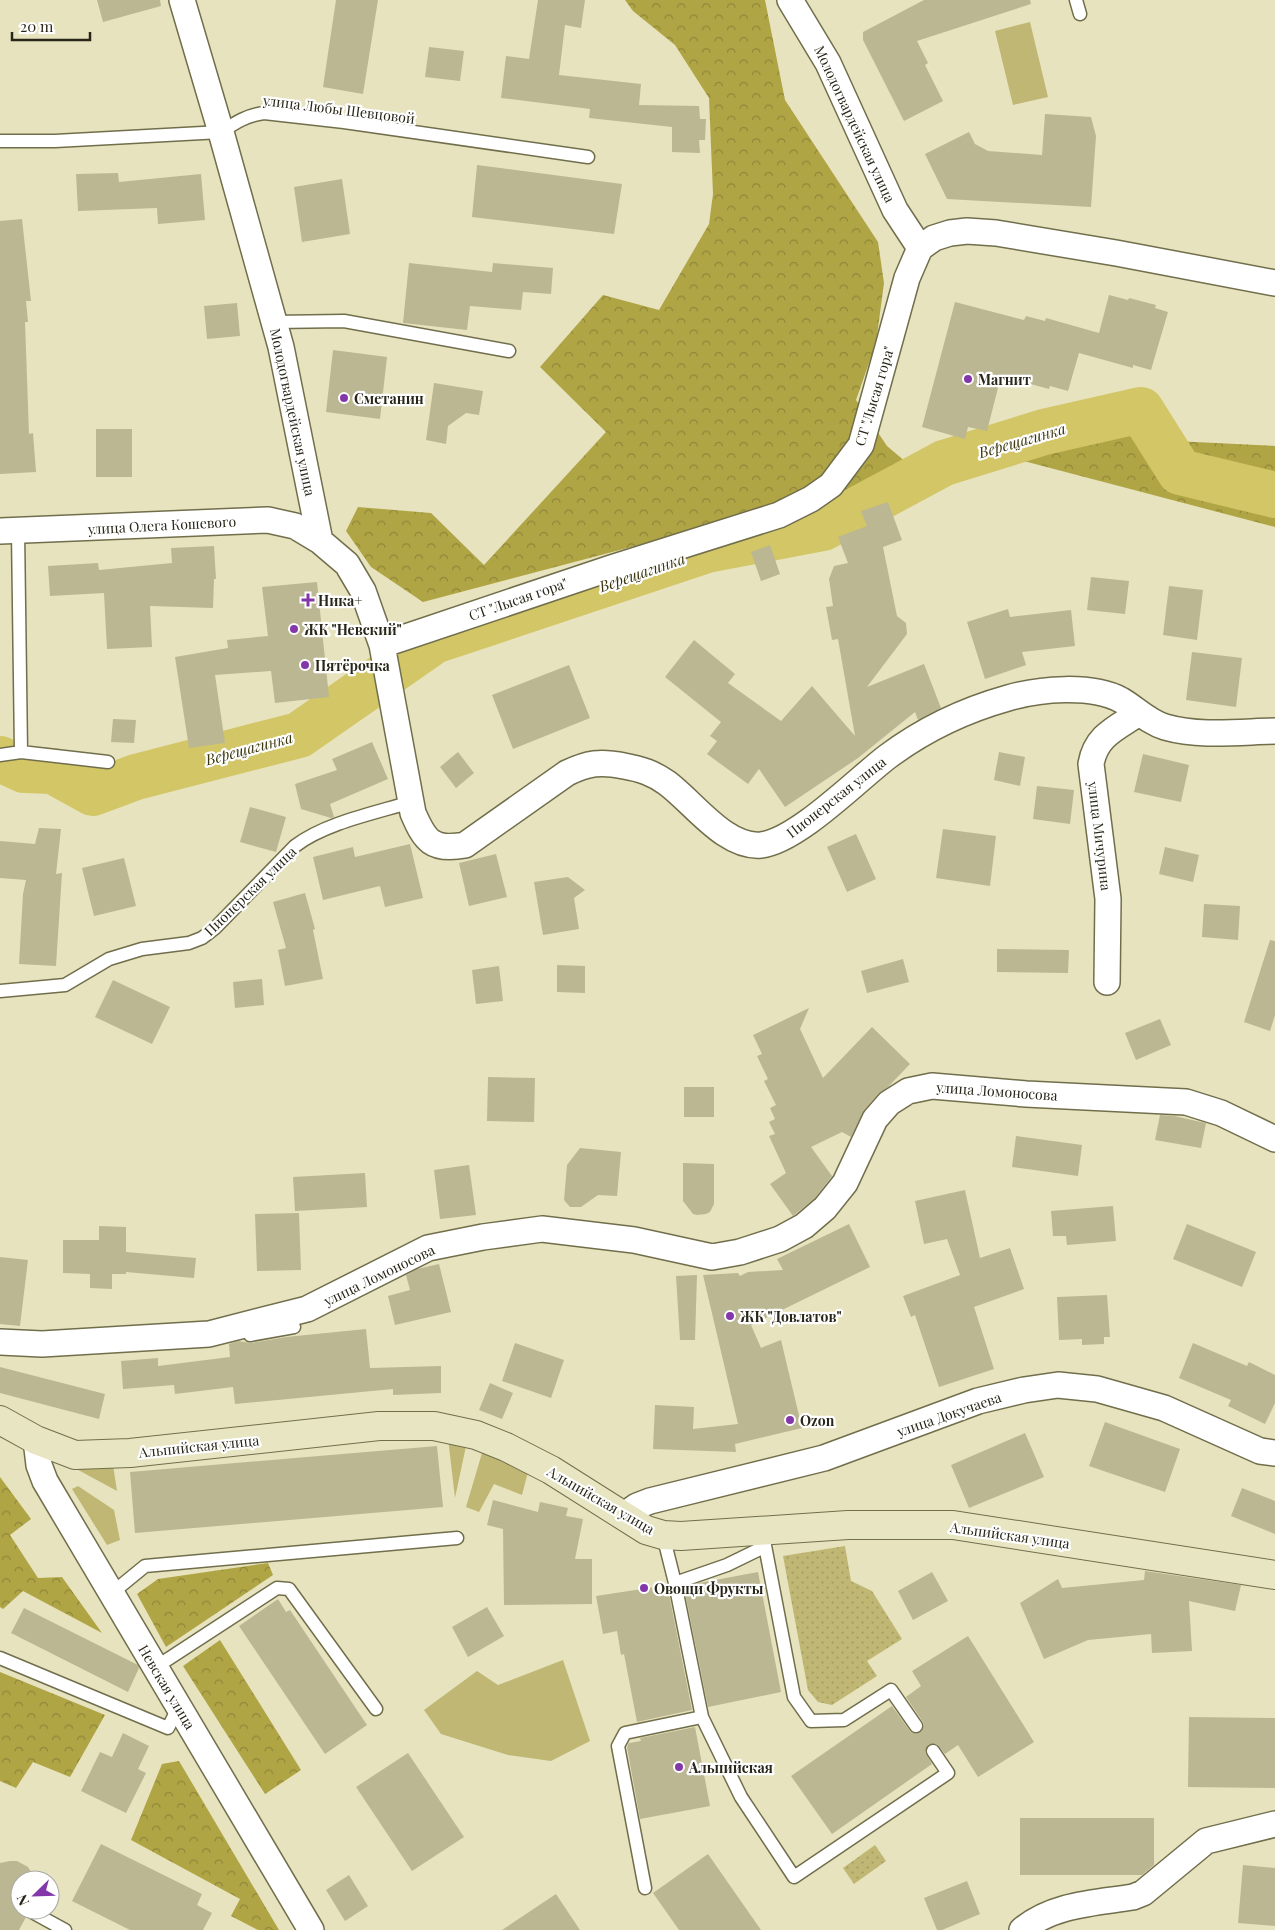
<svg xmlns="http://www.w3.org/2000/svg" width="1275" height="1930" viewBox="0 0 1275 1930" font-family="'Playfair Display',serif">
  <defs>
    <pattern id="forest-crowns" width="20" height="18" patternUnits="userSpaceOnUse" patternTransform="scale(1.25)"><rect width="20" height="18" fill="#b0a545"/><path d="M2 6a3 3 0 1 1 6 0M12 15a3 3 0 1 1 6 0" fill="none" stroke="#8f8639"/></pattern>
    <pattern id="park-dots" width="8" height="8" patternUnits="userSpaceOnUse" patternTransform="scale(1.25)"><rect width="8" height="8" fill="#bfb773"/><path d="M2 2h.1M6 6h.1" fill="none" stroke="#a49d63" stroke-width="1.8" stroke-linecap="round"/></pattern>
  </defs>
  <rect width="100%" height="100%" fill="#e7e3be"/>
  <path fill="#bfb773" d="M 1030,22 L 1048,97 L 1013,105 L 995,31 Z
    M 433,1430 L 466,1446 L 455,1498 L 448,1438 L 441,1434 L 113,1465 L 117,1491 L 58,1459 Z
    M 485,1443 L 529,1468 L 522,1495 L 494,1484 L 479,1512 L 466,1507 Z
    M 78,1486 L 114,1510 L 120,1540 L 107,1545 L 72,1489 Z
    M 563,1660 L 590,1741 L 551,1761 L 508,1755 L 441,1734 L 424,1710 L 477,1671 L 498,1685 Z"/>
  <path fill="url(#forest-crowns)" d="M 625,0 L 765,0 L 785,100 L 878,242 L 884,283 L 876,343 L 856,400 L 887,446 L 913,468 L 1120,400 L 1133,439 L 1275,446 L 1275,527 L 1012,458 L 871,494 L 768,511 L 423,602 L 371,567 L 346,531 L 358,507 L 431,513 L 484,565 L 606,432 L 540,367 L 603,295 L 659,310 L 709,224 L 713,194 L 709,98 L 675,45 L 633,11 Z
    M 0,1477 L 31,1519 L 10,1535 L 38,1578 L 62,1577 L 102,1633 L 23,1591 L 3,1609 L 0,1607 Z
    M 268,1563 L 273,1575 L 166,1647 L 137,1594 L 158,1579 Z
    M 220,1640 L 301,1770 L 265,1794 L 183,1666 Z
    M 0,1672 L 105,1715 L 70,1777 L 33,1762 L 16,1788 L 0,1781 Z
    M 179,1761 L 279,1930 L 258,1930 L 231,1916 L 240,1899 L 131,1840 L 162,1764 Z"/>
  <path fill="url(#park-dots)" d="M 845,1546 L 851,1581 L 872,1591 L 902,1639 L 867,1661 L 877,1676 L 832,1705 L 818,1702 L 808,1690 L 783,1556 Z
    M 875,1845 L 886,1861 L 854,1884 L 843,1868 Z"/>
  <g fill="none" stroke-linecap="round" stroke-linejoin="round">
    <path stroke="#d2c667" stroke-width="46" d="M 0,759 L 24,770 L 53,771 L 93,793 L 136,777 L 299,735 L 434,641 L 707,550 L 823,528 L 944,463 L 1044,432 L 1141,410 L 1180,472 L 1275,495"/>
  </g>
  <path fill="#bbb793" d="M 97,0 L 160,0 L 161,6 L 103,22 Z
    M 336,0 L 378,0 L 363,94 L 323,87 Z
    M 538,0 L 585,0 L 581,28 L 565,25 L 559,75 L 641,84 L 639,105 L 699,106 L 700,119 L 706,119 L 705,140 L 699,140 L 700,153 L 672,152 L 672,127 L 589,118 L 590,109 L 501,98 L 506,56 L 529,59 Z
    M 924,0 L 1030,0 L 1031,4 L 917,41 L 928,63 L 925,65 L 943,101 L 904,121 L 863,40 L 863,32 Z
    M 429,47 L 464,51 L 460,81 L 425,77 Z
    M 1045,114 L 1091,117 L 1096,136 L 1091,207 L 947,199 L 925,154 L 969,132 L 975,144 L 988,151 L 1042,155 Z
    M 477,165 L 622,184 L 614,234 L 472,217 Z
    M 118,173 L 119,182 L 201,174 L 205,220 L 158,224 L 157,208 L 78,211 L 76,174 Z
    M 342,179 L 350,234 L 302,242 L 294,187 Z
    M 22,219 L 31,301 L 26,301 L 28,322 L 25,322 L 29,434 L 33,433 L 36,472 L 0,474 L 0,221 Z
    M 409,263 L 492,272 L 493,263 L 553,268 L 551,294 L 523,292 L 521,310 L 470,306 L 467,330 L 403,323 Z
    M 1109,295 L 1128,300 L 1129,298 L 1156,305 L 1155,308 L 1168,312 L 1151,370 L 1133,365 L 1133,368 L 1079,353 L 1068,391 L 1050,386 L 1049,389 L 1001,376 L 987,431 L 968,427 L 965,439 L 922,427 L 955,302 L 1024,320 L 1026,316 L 1045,321 L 1046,318 L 1099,333 Z
    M 237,303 L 240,336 L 207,339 L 204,306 Z
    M 333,350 L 387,357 L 380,419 L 326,412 Z
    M 434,383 L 483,391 L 479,415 L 466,413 L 448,426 L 446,444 L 426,440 Z
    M 96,429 L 132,429 L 132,477 L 96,477 Z
    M 888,502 L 902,540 L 883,547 L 897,616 L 906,623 L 907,634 L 867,687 L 924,664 L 941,708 L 918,720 L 915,712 L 858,758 L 785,807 L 759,769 L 748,784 L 707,754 L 717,741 L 710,736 L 721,722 L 665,677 L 694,640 L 735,674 L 728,683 L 781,721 L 812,686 L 855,736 L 838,639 L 832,640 L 826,607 L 833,606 L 829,579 L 834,566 L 848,563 L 838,537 L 867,526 L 861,511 Z
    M 770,545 L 780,574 L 761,581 L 751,552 Z
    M 214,546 L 216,579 L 214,579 L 213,608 L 150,606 L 152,647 L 107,649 L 104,593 L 50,596 L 48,566 L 98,563 L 99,570 L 172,563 L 171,548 Z
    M 1091,577 L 1129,581 L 1125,614 L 1087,610 Z
    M 317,582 L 329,697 L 275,703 L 271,671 L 215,675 L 225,743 L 189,748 L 175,657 L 228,648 L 227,640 L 268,636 L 262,587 Z
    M 1169,586 L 1203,590 L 1197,640 L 1163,635 Z
    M 1008,609 L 1010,617 L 1071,610 L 1075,646 L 1022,652 L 1026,665 L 985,679 L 967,622 Z
    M 1192,652 L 1242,658 L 1236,707 L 1186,700 Z
    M 569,665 L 590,718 L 513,749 L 492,695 Z
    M 113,719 L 136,720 L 134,743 L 111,742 Z
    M 372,742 L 388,779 L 330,804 L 334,817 L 331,818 L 301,809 L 295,784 L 337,770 L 332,759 Z
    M 458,752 L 474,773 L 456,788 L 440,767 Z
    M 999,752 L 1025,757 L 1020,786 L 994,780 Z
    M 1143,754 L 1189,765 L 1181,802 L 1134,792 Z
    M 1037,786 L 1074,790 L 1070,824 L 1033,819 Z
    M 250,807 L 286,817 L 276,852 L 240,842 Z
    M 39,828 L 61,829 L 56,874 L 62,873 L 56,966 L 19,964 L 23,894 L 26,880 L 0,878 L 0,841 L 35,844 Z
    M 943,829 L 996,836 L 990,886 L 936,878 Z
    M 856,834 L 876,879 L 847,892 L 827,847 Z
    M 410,844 L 423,898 L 385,907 L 380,886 L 323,900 L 313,857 L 353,847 L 355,857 Z
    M 1165,847 L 1199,855 L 1193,882 L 1159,874 Z
    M 496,854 L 507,897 L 469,906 L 459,863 Z
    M 124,858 L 136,906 L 94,916 L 82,868 Z
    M 568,877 L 585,890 L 574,898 L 579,929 L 543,935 L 534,882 Z
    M 305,893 L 315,929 L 313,930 L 323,979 L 285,986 L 278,950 L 286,948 L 273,902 Z
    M 1204,904 L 1240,906 L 1238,940 L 1202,937 Z
    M 1270,940 L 1275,941 L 1275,1015 L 1270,1031 L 1244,1022 Z
    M 997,949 L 1069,950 L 1068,973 L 997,972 Z
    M 903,959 L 909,982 L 867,993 L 861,971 Z
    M 557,965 L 585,966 L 585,993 L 557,992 Z
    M 499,966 L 503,1001 L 476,1004 L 472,970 Z
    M 262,979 L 264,1005 L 235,1008 L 233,982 Z
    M 113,980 L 170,1007 L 152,1044 L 95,1017 Z
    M 809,1008 L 800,1029 L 823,1078 L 872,1027 L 910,1064 L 888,1087 L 878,1094 L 864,1110 L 851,1137 L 842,1132 L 811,1147 L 832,1176 L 815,1198 L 793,1216 L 770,1184 L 786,1173 L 769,1136 L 775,1134 L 769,1122 L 775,1119 L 770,1108 L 776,1105 L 764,1081 L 768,1079 L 757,1056 L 762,1054 L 753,1035 Z
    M 1160,1019 L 1171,1045 L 1136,1060 L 1125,1033 Z
    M 488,1077 L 535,1078 L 534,1122 L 487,1121 Z
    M 684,1087 L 714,1087 L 714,1117 L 684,1117 Z
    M 1160,1115 L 1174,1116 L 1206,1123 L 1201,1148 L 1155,1140 Z
    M 1016,1136 L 1082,1145 L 1078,1176 L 1012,1167 Z
    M 580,1148 L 621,1152 L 617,1196 L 598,1195 L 581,1207 L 570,1207 L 564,1200 L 567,1165 Z
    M 683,1163 L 714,1164 L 714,1204 L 710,1212 L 706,1214 L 697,1215 L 693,1214 L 683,1201 Z
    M 469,1165 L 476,1215 L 440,1219 L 434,1170 Z
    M 365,1173 L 367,1207 L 295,1211 L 293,1177 Z
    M 965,1190 L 980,1258 L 1010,1248 L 1024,1289 L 974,1307 L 994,1369 L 939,1387 L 915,1315 L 911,1317 L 903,1296 L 960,1275 L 947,1239 L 924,1244 L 915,1201 Z
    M 1113,1206 L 1116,1241 L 1067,1245 L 1066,1236 L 1053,1236 L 1051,1211 Z
    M 299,1213 L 301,1270 L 257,1271 L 255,1214 Z
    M 849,1224 L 870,1267 L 751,1325 L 761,1348 L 781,1340 L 802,1428 L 735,1444 L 736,1452 L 653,1449 L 655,1405 L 694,1407 L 693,1429 L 738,1424 L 703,1275 L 738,1273 L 740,1276 L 748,1272 L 783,1270 L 777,1259 Z
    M 1187,1224 L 1256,1252 L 1242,1287 L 1173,1259 Z
    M 99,1226 L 126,1227 L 126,1252 L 196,1258 L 194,1278 L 126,1272 L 126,1274 L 112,1274 L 112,1289 L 90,1288 L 90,1274 L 63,1273 L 63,1240 L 99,1240 Z
    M 0,1257 L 28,1260 L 20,1326 L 0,1324 Z
    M 439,1264 L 451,1312 L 395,1325 L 388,1296 L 410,1290 L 406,1275 L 417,1269 Z
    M 697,1275 L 695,1340 L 680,1340 L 676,1276 Z
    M 1107,1295 L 1110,1337 L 1104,1337 L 1104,1344 L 1082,1345 L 1082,1339 L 1059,1340 L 1057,1297 Z
    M 366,1329 L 370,1368 L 441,1366 L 441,1393 L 393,1395 L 393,1389 L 235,1404 L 233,1387 L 175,1394 L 174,1385 L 123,1389 L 121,1361 L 158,1358 L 158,1366 L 230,1357 L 229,1344 L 238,1341 L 251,1343 L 286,1337 Z
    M 515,1343 L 564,1360 L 551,1398 L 502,1381 Z
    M 1193,1343 L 1247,1366 L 1249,1362 L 1275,1375 L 1275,1403 L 1265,1424 L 1228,1406 L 1231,1400 L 1179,1378 Z
    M 0,1367 L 105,1394 L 99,1419 L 0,1393 Z
    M 490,1383 L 513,1393 L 502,1419 L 479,1410 Z
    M 1105,1422 L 1180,1449 L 1165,1492 L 1089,1466 Z
    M 1025,1433 L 1044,1477 L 969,1508 L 951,1465 Z
    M 437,1446 L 443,1507 L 135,1533 L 130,1472 Z
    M 1242,1488 L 1275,1501 L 1275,1534 L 1231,1516 Z
    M 493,1500 L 538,1512 L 540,1502 L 568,1508 L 566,1516 L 583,1519 L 575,1559 L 592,1559 L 592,1604 L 504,1605 L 503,1529 L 487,1525 Z
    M 1145,1571 L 1241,1585 L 1235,1611 L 1189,1601 L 1192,1651 L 1152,1653 L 1151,1634 L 1088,1640 L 1044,1659 L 1020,1603 L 1058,1579 L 1062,1588 L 1144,1580 Z
    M 758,1572 L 781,1692 L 708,1707 L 684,1588 L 699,1583 Z
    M 932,1572 L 948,1601 L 913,1620 L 898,1591 Z
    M 655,1587 L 656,1592 L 668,1589 L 692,1710 L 637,1722 L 624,1654 L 621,1655 L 617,1631 L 603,1634 L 596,1596 Z
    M 278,1599 L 286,1612 L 290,1610 L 367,1725 L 325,1754 L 239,1626 Z
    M 487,1607 L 504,1636 L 468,1657 L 452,1627 Z
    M 24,1608 L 138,1665 L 139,1668 L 128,1692 L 11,1633 Z
    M 968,1636 L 1034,1742 L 978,1777 L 958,1745 L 945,1754 L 937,1744 L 929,1744 L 925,1752 L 932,1764 L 832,1834 L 791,1776 L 892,1706 L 910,1731 L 916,1734 L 921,1732 L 924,1726 L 923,1722 L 906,1697 L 921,1686 L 912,1671 Z
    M 1189,1717 L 1275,1718 L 1275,1788 L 1188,1787 Z
    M 695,1727 L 710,1806 L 640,1819 L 627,1747 L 629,1743 L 641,1741 L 640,1738 Z
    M 123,1733 L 149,1746 L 138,1769 L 146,1773 L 126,1813 L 81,1791 L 100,1752 L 112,1757 Z
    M 408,1753 L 464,1837 L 412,1871 L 356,1787 Z
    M 1020,1818 L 1154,1818 L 1154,1865 L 1142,1875 L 1020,1875 Z
    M 101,1844 L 202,1894 L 197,1905 L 212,1913 L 203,1930 L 130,1930 L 72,1901 Z
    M 708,1854 L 761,1930 L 679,1930 L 653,1893 Z
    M 10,1861 L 17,1861 L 28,1867 L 36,1880 L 20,1880 L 20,1910 L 24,1910 L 26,1917 L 19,1930 L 0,1930 L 0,1863 Z
    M 1243,1865 L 1275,1868 L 1275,1926 L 1238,1923 Z
    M 349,1875 L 368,1906 L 345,1921 L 326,1890 Z
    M 967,1881 L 980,1914 L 942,1930 L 937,1930 L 924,1898 Z
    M 556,1894 L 580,1930 L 502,1930 Z"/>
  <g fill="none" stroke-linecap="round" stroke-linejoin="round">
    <defs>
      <path id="lane" d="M 1076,0 L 1080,14
        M 0,141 L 55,141 L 221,132 C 235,123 247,115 264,113 L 344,122 L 588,157
        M 274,322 L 344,321 L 509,351
        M 21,752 L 108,762
        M 0,755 L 21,752 L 18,531
        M 0,991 L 65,985 L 109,959 L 142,949 L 189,943 L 202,938 L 215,928 L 295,846 C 325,823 375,813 411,802
        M 250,1335 L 294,1327
        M 762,1530 L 794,1697 L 811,1721 L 844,1720 L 891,1690 L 916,1726
        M 663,1535 L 675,1583 L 702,1717 L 741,1797 L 794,1877 L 948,1773 L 933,1751
        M 675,1583 L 727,1565 L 764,1547
        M 112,1593 L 145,1566 L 457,1538
        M 0,1658 L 168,1728 L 179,1706
        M 156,1667 L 277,1588 L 289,1589 L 376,1709
        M 645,1888 L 618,1746 L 625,1733 L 702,1717
        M 32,1912 L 65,1930"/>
      <path id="street" d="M 182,0 L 221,132 L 281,347 L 320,541
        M 790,0 L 828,63 L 895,210 L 920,248
        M 0,531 L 268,520 L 295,526 L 320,541 L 347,564 L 363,591 L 382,645 L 413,813 C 425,841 432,851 465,845 L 567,773 C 588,763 600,761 624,766 C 641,769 653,773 667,783 C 694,803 725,848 761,845 C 797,841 857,780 887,757 C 923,730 965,710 1008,698 C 1039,689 1091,684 1121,700 C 1135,708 1148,722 1165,727 C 1200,737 1238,732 1275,731
        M 382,645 L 611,568 L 779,515 L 811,499 L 831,485 L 861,445 L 907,278 L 920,248 L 934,238 L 950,233 L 967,231 L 996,233 L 1116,253 L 1275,283
        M 1107,982 L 1108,899 L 1091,764 C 1096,735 1117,728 1139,713
        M 0,1342 L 42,1344 L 209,1334 L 307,1309 L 428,1248 L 483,1237 L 542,1229 L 634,1240 L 712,1257 L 740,1252 L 780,1239 L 804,1226 L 825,1208 L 845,1183 L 875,1119 L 889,1103 L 908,1091 L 932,1086 L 1026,1094 L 1186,1102 L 1221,1113 L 1275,1139
        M 36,1440 L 39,1465 L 45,1481 L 311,1930
        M 623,1516 L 637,1506 L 650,1501 L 824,1458 L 978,1401 L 1024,1390 L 1058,1385 L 1097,1389 L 1164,1408 L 1260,1451 L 1275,1453
        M 1022,1930 C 1053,1904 1095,1903 1133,1897 L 1143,1893 L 1206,1841 L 1275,1824"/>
      <path id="secondary" d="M 0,1420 L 36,1440 L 75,1455 L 130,1453 L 379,1426 L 434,1426 L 476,1435 L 506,1447 L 551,1470 L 646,1530 L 663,1535 L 681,1536 L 848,1525 L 953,1525 L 1275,1575"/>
    </defs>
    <use href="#lane" stroke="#716e4c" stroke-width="15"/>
    <use href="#street" stroke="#716e4c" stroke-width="28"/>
    <use href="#secondary" stroke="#716e4c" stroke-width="30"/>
    <use href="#lane" stroke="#fff" stroke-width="12"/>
    <use href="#street" stroke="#fff" stroke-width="25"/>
    <use href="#secondary" stroke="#e8e5c3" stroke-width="28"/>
  </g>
  <g fill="#8337a8" stroke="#fff" stroke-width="2">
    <circle cx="968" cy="379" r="5"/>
    <circle cx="344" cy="398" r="5"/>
    <path d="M305.5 592.5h5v5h5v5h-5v5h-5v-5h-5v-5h5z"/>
    <circle cx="294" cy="629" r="5"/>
    <circle cx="305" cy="665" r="5"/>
    <circle cx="730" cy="1316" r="5"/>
    <circle cx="790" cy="1420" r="5"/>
    <circle cx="644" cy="1588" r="5"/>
    <circle cx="679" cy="1767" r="5"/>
  </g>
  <g text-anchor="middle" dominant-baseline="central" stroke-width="4.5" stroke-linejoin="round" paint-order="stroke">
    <g font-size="14" fill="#282618" stroke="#fff">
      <text transform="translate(339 109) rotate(7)">улица Любы Шевцовой</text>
      <text transform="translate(855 124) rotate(65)">Молодогвардейская улица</text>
      <text transform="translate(874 396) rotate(-73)">СТ "Лысая гора"</text>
      <text transform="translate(293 412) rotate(78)">Молодогвардейская улица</text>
      <text transform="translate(162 525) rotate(-3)">улица Олега Кошевого</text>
      <text transform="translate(518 599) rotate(-19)">СТ "Лысая гора"</text>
      <text transform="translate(836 797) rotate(-38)">Пионерская улица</text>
      <text transform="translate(1100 836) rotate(83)">улица Мичурина</text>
      <text transform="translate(250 891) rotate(-44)">Пионерская улица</text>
      <text transform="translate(997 1091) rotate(4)">улица Ломоносова</text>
      <text transform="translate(379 1275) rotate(-26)">улица Ломоносова</text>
      <text transform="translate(949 1414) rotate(-19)">улица Докучаева</text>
      <text transform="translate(199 1446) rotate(-6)">Альпийская улица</text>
      <text transform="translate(601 1500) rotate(30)">Альпийская улица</text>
      <text transform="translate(1010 1535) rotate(8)">Альпийская улица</text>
      <text transform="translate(167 1687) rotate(59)">Невская улица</text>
    </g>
    <g font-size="14" font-weight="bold" fill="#282618" stroke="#fff" text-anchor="start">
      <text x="978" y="379">Магнит</text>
      <text x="354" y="398">Сметанин</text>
      <text x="318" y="600">Ника+</text>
      <text x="304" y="629">ЖК "Невский"</text>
      <text x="315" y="665">Пятёрочка</text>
      <text x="740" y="1316">ЖК "Довлатов"</text>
      <text x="800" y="1420">Ozon</text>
      <text x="654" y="1588">Овощи Фрукты</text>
      <text x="689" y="1767">Альпийская</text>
    </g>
    <g font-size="15" font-style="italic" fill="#3a350b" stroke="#fff">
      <text transform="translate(1022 440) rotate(-16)">Верещагинка</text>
      <text transform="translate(642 572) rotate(-19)">Верещагинка</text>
      <text transform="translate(249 748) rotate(-15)">Верещагинка</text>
    </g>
  </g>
  <g transform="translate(35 1895) rotate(247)"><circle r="24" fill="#ffffff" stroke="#a9a8a3"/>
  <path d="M0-4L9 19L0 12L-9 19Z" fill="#8337a8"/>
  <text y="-8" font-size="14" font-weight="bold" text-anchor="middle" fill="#282618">N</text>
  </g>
  <path d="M12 32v8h78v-8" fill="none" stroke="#282618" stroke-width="2.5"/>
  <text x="20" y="32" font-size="15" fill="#282618" stroke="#ffffff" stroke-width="4" paint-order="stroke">20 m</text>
</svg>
